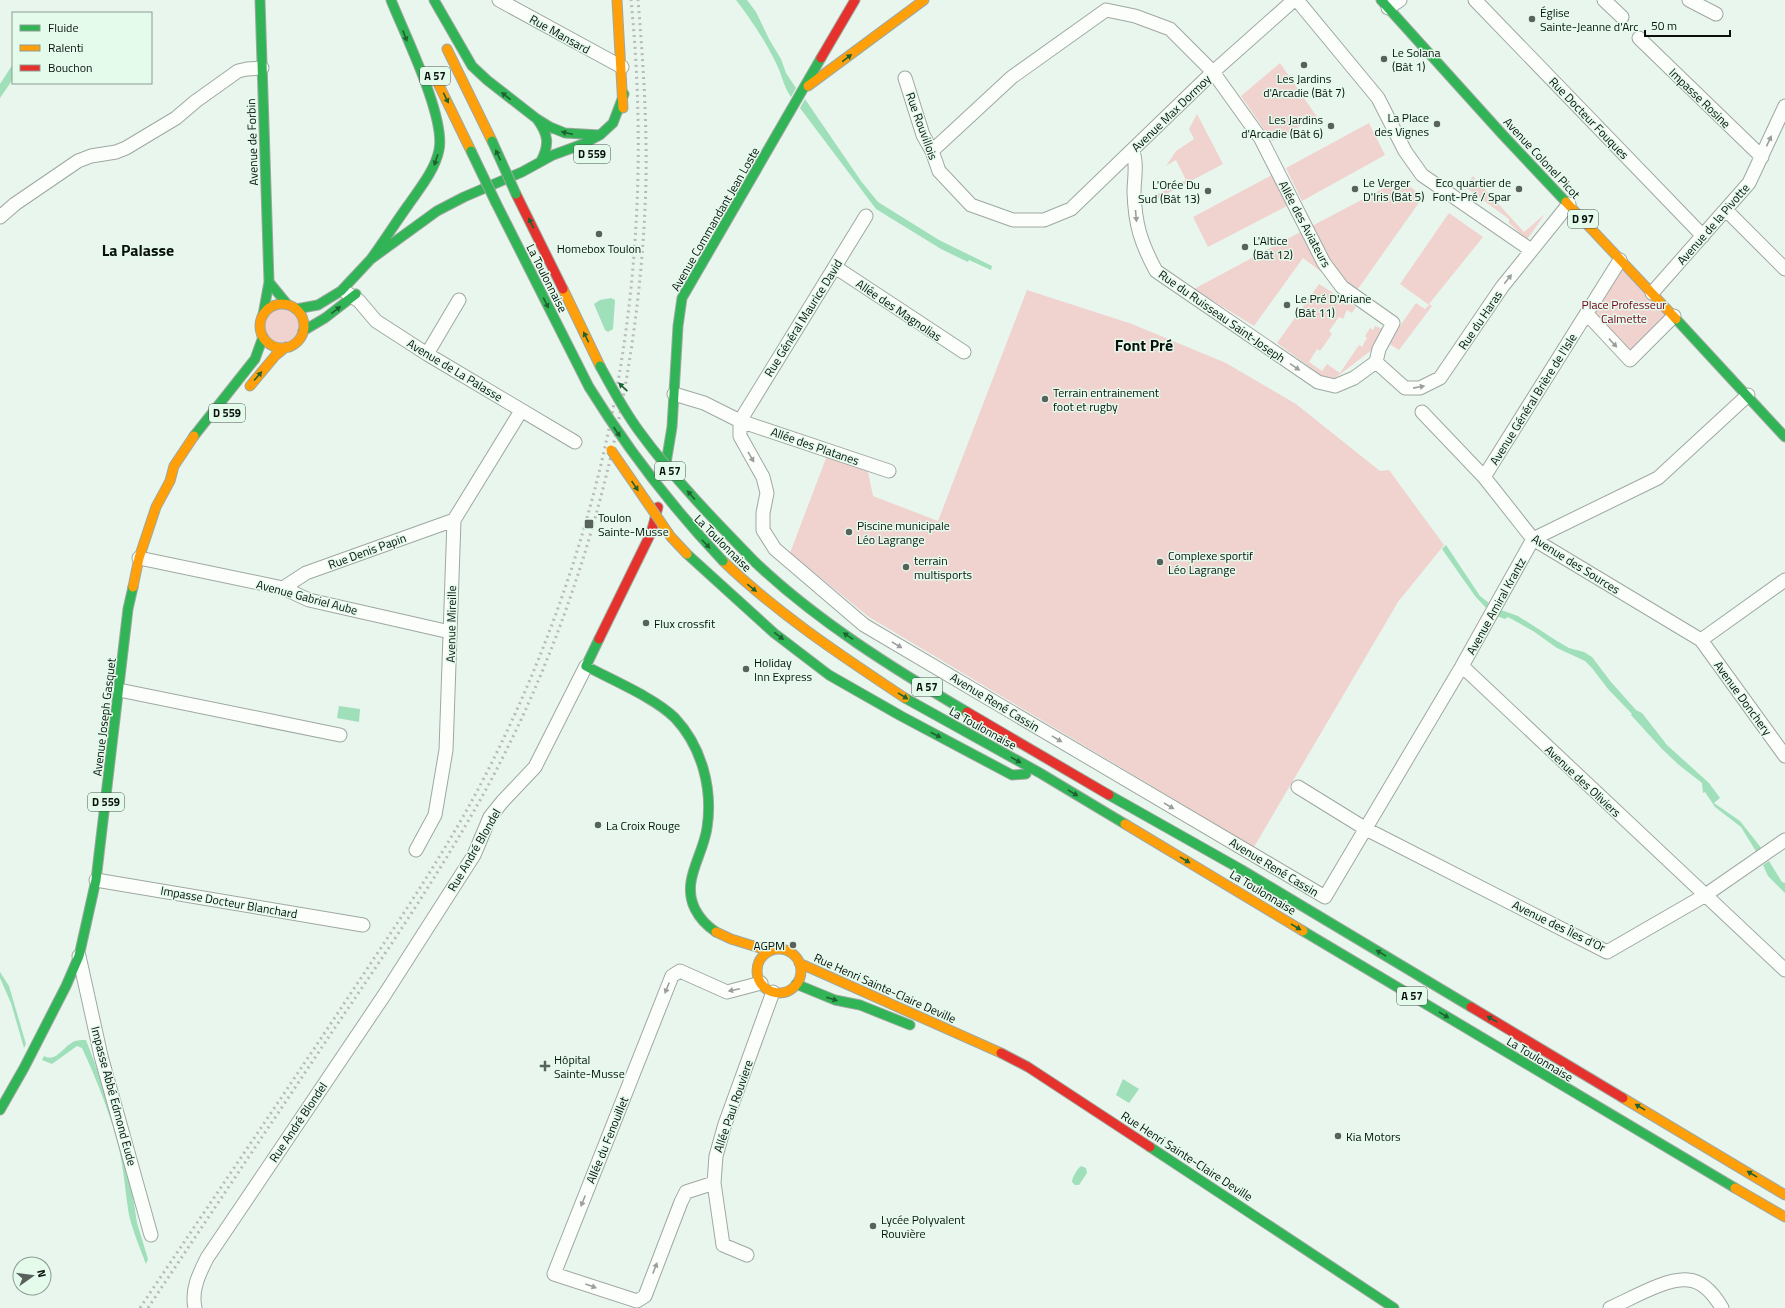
<svg xmlns="http://www.w3.org/2000/svg" width="1785" height="1308" viewBox="0 0 1785 1308" font-family="'Titillium Web',sans-serif">
  <rect width="100%" height="100%" fill="#e9f6ed"/>
  <path fill="#f0d3cf" d="M 1280,63 L 1317,117 L 1272,141 L 1241,96 Z
    M 1197,114 L 1223,164 L 1151,202 L 1150,198 L 1186,180 L 1176,160 L 1166,166 L 1176,151 L 1194,139 L 1189,129 Z
    M 1369,123 L 1385,155 L 1302,201 L 1286,168 Z
    M 1274,174 L 1289,205 L 1208,247 L 1193,217 Z
    M 1473,176 L 1524,232 L 1545,214 L 1526,241 L 1520,239 L 1521,234 L 1509,223 L 1509,219 L 1465,187 Z
    M 1401,179 L 1423,197 L 1355,293 L 1329,262 L 1312,226 Z
    M 1449,213 L 1483,237 L 1429,304 L 1432,306 L 1399,350 L 1388,343 L 1416,303 L 1425,309 L 1429,305 L 1400,284 Z
    M 1302,231 L 1325,275 L 1303,258 L 1254,326 L 1194,289 Z
    M 1621,267 L 1668,318 L 1629,357 L 1589,313 Z
    M 1319,284 L 1356,307 L 1352,313 L 1347,310 L 1343,319 L 1339,317 L 1329,331 L 1332,334 L 1320,351 L 1317,349 L 1309,362 L 1322,371 L 1327,364 L 1340,373 L 1359,345 L 1362,347 L 1367,338 L 1365,336 L 1370,328 L 1373,330 L 1375,326 L 1385,330 L 1373,349 L 1330,382 L 1277,343 Z
    M 1027,290 L 1132,324 L 1226,363 L 1296,404 L 1380,471 L 1389,470 L 1444,545 L 1398,602 L 1254,847 L 869,617 L 790,553 L 828,453 L 867,467 L 873,496 L 938,521 Z
    M 280,304 L 300,313 C 306,325 303,337 292,345 C 287,345 278,347 273,345 C 268,344 266,340 264,336 C 257,323 266,308 280,304 Z"/>
  <path fill="#9fdfb9" d="M 736,0 L 747,0 L 756,12 L 769,39 L 781,59 L 786,73 L 796,88 L 791,97 C 783,86 782,74 776,63 C 766,42 750,18 736,0 Z
    M 13,64 L 13,79 L 0,98 L 0,84 Z
    M 805,99 L 861,181 L 878,202 L 939,240 L 992,266 L 991,270 L 969,260 L 968,262 L 941,249 L 876,209 L 800,108 Z
    M 611,298 L 615,300 L 613,329 L 608,332 L 605,330 L 594,304 L 600,300 Z
    M 1446,545 L 1480,596 L 1489,603 L 1486,608 L 1475,596 L 1442,549 Z
    M 1501,610 L 1518,616 L 1557,641 L 1569,648 L 1584,652 L 1592,657 L 1611,682 L 1636,710 L 1642,713 L 1667,745 L 1709,783 L 1720,798 L 1714,803 L 1740,821 L 1762,849 L 1757,853 L 1741,827 L 1715,807 L 1705,792 L 1703,793 L 1702,783 L 1679,765 L 1662,749 L 1631,715 L 1632,714 L 1608,689 L 1592,668 L 1585,661 L 1557,648 L 1533,631 L 1508,617 L 1505,619 L 1497,616 Z
    M 339,706 L 360,709 L 359,722 L 337,718 Z
    M 1769,861 L 1782,882 L 1785,883 L 1785,893 L 1768,876 L 1763,865 Z
    M 0,972 L 9,986 L 26,1044 L 24,1048 L 11,1003 L 0,978 Z
    M 86,1040 L 103,1085 L 127,1159 L 137,1223 L 148,1259 L 146,1264 C 140,1248 133,1232 129,1215 C 125,1192 124,1168 118,1145 C 110,1113 96,1078 82,1048 L 77,1046 L 52,1064 L 42,1060 L 44,1056 C 56,1063 64,1046 73,1042 C 77,1040 83,1040 86,1040 Z
    M 1123,1079 L 1139,1089 L 1129,1103 L 1116,1095 Z
    M 1081,1166 L 1086,1168 L 1087,1173 L 1079,1185 L 1075,1185 L 1072,1182 C 1072,1178 1077,1169 1081,1166 Z"/>
  <g fill="none" stroke-linecap="round" stroke-linejoin="round">
    <defs>
      <path id="street" d="M 499,0 L 622,67
        M 1297,0 L 1378,98 L 1405,151 L 1422,175 L 1531,250
        M 1475,0 L 1703,236
        M 1604,0 L 1622,17
        M 1689,0 L 1716,14
        M 1388,8 L 1400,0
        M 1639,38 L 1762,157
        M 905,78 L 923,135 L 932,151 L 939,171 L 971,205 L 1013,220 L 1044,220 L 1071,209 L 1213,72 L 1294,0
        M 1132,150 C 1138,162 1134,179 1134,192 C 1135,225 1141,243 1156,271 L 1318,382 L 1335,386 L 1354,378 L 1376,362
        M 932,151 L 1012,77 L 1106,10 L 1135,16 L 1170,29 L 1213,72 L 1261,139 L 1324,263 L 1342,287 L 1393,323 L 1379,349 L 1376,362
        M 1726,210 L 1785,269
        M 866,216 L 740,421 L 740,436 L 763,477 L 767,493 L 763,513 L 763,530 L 775,549 L 864,625 L 1325,897 L 1462,666 L 1533,539 L 1658,478 L 1748,395
        M 0,217 L 15,204 L 78,161 L 91,156 L 116,152 L 126,148 L 176,118 L 196,101 L 238,71 L 247,69 L 262,68
        M 835,267 L 964,352
        M 347,293 L 359,301 L 376,321 L 427,354 L 575,442
        M 1652,293 L 1749,183 L 1785,106
        M 1587,314 L 1630,360 L 1674,316
        M 427,354 L 459,300
        M 1376,362 L 1405,388 L 1420,388 L 1440,378 L 1502,287 L 1569,204
        M 674,394 L 704,403 L 740,421 L 889,471
        M 1422,412 L 1484,477 L 1533,539 L 1701,640 L 1785,756
        M 1484,477 L 1620,260
        M 139,558 L 283,588 L 309,600 L 450,632
        M 283,588 L 306,573 L 454,520
        M 1701,640 L 1785,580
        M 1462,666 L 1785,970
        M 119,690 L 340,735
        M 1298,787 L 1366,829 L 1607,952 L 1704,896 L 1785,840
        M 416,850 L 435,815 L 446,750 L 454,520 L 521,411
        M 96,880 L 363,925
        M 79,956 L 101,1056 L 151,1235
        M 714,1183 L 686,1192 L 681,1202 L 645,1296 L 637,1301 L 554,1274 L 672,976 L 680,971 L 727,992 L 761,983
        M 747,1255 L 723,1245 L 714,1183 L 716,1156 L 725,1124 L 773,992
        M 195,1308 C 191,1290 199,1274 207,1258 L 385,994 L 474,855 L 490,817 L 502,802 L 535,767 L 586,666
        M 1610,1308 C 1631,1299 1665,1278 1688,1280 C 1703,1281 1715,1296 1722,1308"/>
      <path id="fast" d="M 260,0 L 269,282 L 263,315
        M 434,0 L 472,66 L 487,80 L 537,119 L 550,127 L 565,133 L 600,135
        M 1381,0 L 1502,134 L 1566,202
        M 537,119 C 548,134 550,144 541,161
        M 496,203 L 589,387
        M 371,259 C 384,241 396,222 409,204 C 420,188 435,170 439,150 C 446,117 404,33 391,0
        M 269,282 L 287,304
        M 296,309 L 318,305 L 341,291 L 371,259 L 437,211 L 464,197 L 522,172 L 553,155 L 583,144 L 600,135 L 613,123 L 624,94
        M 1676,319 L 1785,437
        M 303,331 L 325,318 L 356,294
        M 194,436 L 255,359 L 263,337
        M 664,475 L 672,427 L 678,326 L 682,298 L 821,58
        M 687,554 L 774,633 L 829,675 L 901,716 L 1012,775 L 1026,774
        M 756,563 C 817,621 894,669 967,712
        M 599,639 L 586,666 C 612,680 655,698 675,718 C 702,747 713,789 707,828 C 703,856 681,881 695,909 C 700,919 707,926 716,932
        M 905,698 L 1040,773 L 1125,824
        M 1109,795 L 1242,870 L 1471,1007
        M 1303,931 L 1735,1188
        M 796,984 L 835,1000 L 860,1005 L 910,1025
        M 0,1110 L 24,1068 L 66,986 L 79,956 L 96,880 L 128,609 L 133,587
        M 1150,1147 L 1394,1308"/>
      <path id="slow" d="M 617,0 L 623,108
        M 447,49 L 492,141
        M 435,77 L 471,151
        M 808,86 L 924,0
        M 1566,202 L 1676,319
        M 563,289 L 600,366
        M260 326a22 22 0 1 1 44 0a22 22 0 1 1-44 0Z
        M 250,386 L 275,356 L 286,347
        M 723,561 C 778,614 842,656 905,698
        M 133,587 L 139,558 L 156,507 L 170,481 L 174,466 L 194,436
        M 1125,824 L 1303,931
        M 716,932 L 731,939 L 770,951
        M757 971a22 22 0 1 1 44 0a22 22 0 1 1-44 0Z
        M 799,963 L 1001,1053
        M 1623,1098 L 1785,1195
        M 1735,1188 L 1785,1217"/>
      <path id="jam" d="M 821,58 L 855,0
        M 516,194 L 563,289
        M 599,639 L 651,533 L 658,507
        M 967,712 L 1109,795
        M 1471,1007 L 1623,1098
        M 1001,1053 L 1028,1067 L 1150,1147"/>
    </defs>
    <use href="#street" stroke="#9ea8a1" stroke-width="15"/>
    <use href="#fast" stroke="#9ea8a1" stroke-width="11"/>
    <use href="#slow" stroke="#9ea8a1" stroke-width="11"/>
    <use href="#jam" stroke="#9ea8a1" stroke-width="11"/>
    <use href="#street" stroke="#fcfefc" stroke-width="13"/>
    <use href="#fast" stroke="#30b455" stroke-width="9"/>
    <use href="#slow" stroke="#ff9f0a" stroke-width="9"/>
    <use href="#jam" stroke="#e5322d" stroke-width="9"/>
    <path stroke="#b8bbb9" stroke-width="3" stroke-dasharray="2 4" stroke-linecap="butt" d="M 140,1308 C 212,1200 285,1093 357,984 C 402,916 448,848 485,776 C 610,532 658,272 631,0
      M 148,1308 C 209,1216 271,1124 332,1032 C 387,951 443,869 490,782 C 587,600 641,387 646,180 C 647,120 643,60 638,0"/>
    <defs>
      <path id="fast-bridge" d="M 492,141 L 516,194
        M 471,151 L 496,203
        M 600,366 C 612,388 624,411 639,431 C 674,479 715,521 756,563
        M 589,387 C 628,450 672,507 723,561"/>
      <path id="slow-bridge" d="M 611,450 L 671,537 L 687,554"/>
    </defs>
    <use href="#fast-bridge" stroke="#9ea8a1" stroke-width="11" stroke-linecap="butt"/>
    <use href="#slow-bridge" stroke="#9ea8a1" stroke-width="11" stroke-linecap="butt"/>
    <use href="#fast-bridge" stroke="#30b455" stroke-width="9"/>
    <use href="#slow-bridge" stroke="#ff9f0a" stroke-width="9"/>
  </g>
  <defs><path id="oneway-solid" d="M-6-.8H1V-3.2L6.5 0L1 3.2V.8H-6Z"/></defs>
  <g fill="#1d6231">
    <use href="#oneway-solid" transform="translate(405 36) rotate(69)"/>
    <use href="#oneway-solid" transform="translate(847 58) rotate(-37)"/>
    <use href="#oneway-solid" transform="translate(506 96) rotate(-142)"/>
    <use href="#oneway-solid" transform="translate(446 98) rotate(64)"/>
    <use href="#oneway-solid" transform="translate(567 133) rotate(-167)"/>
    <use href="#oneway-solid" transform="translate(498 155) rotate(-115)"/>
    <use href="#oneway-solid" transform="translate(436 160) rotate(109)"/>
    <use href="#oneway-solid" transform="translate(531 223) rotate(-116)"/>
    <use href="#oneway-solid" transform="translate(546 303) rotate(63)"/>
    <use href="#oneway-solid" transform="translate(336 310) rotate(-37)"/>
    <use href="#oneway-solid" transform="translate(586 337) rotate(-116)"/>
    <use href="#oneway-solid" transform="translate(258 376) rotate(-49)"/>
    <use href="#oneway-solid" transform="translate(623 387) rotate(-137)"/>
    <use href="#oneway-solid" transform="translate(617 432) rotate(56)"/>
    <use href="#oneway-solid" transform="translate(635 486) rotate(56)"/>
    <use href="#oneway-solid" transform="translate(691 495) rotate(-131)"/>
    <use href="#oneway-solid" transform="translate(706 544) rotate(46)"/>
    <use href="#oneway-solid" transform="translate(752 588) rotate(39)"/>
    <use href="#oneway-solid" transform="translate(779 636) rotate(37)"/>
    <use href="#oneway-solid" transform="translate(848 636) rotate(-146)"/>
    <use href="#oneway-solid" transform="translate(903 696) rotate(32)"/>
    <use href="#oneway-solid" transform="translate(936 735) rotate(28)"/>
    <use href="#oneway-solid" transform="translate(1016 760) rotate(29)"/>
    <use href="#oneway-solid" transform="translate(1073 793) rotate(31)"/>
    <use href="#oneway-solid" transform="translate(1185 860) rotate(31)"/>
    <use href="#oneway-solid" transform="translate(1296 927) rotate(31)"/>
    <use href="#oneway-solid" transform="translate(1381 953) rotate(-149)"/>
    <use href="#oneway-solid" transform="translate(832 999) rotate(18)"/>
    <use href="#oneway-solid" transform="translate(1444 1015) rotate(31)"/>
    <use href="#oneway-solid" transform="translate(1492 1019) rotate(-149)"/>
    <use href="#oneway-solid" transform="translate(1640 1107) rotate(-149)"/>
    <use href="#oneway-solid" transform="translate(1752 1174) rotate(-149)"/>
  </g>
  <g fill="#9b9f9c">
    <use href="#oneway-solid" transform="translate(1769 141) rotate(-65)"/>
    <use href="#oneway-solid" transform="translate(1136 216) rotate(85)"/>
    <use href="#oneway-solid" transform="translate(1508 279) rotate(-52)"/>
    <use href="#oneway-solid" transform="translate(1613 343) rotate(47)"/>
    <use href="#oneway-solid" transform="translate(1295 367) rotate(34)"/>
    <use href="#oneway-solid" transform="translate(1419 387) rotate(-11)"/>
    <use href="#oneway-solid" transform="translate(751 457) rotate(60)"/>
    <use href="#oneway-solid" transform="translate(897 645) rotate(31)"/>
    <use href="#oneway-solid" transform="translate(1057 739) rotate(31)"/>
    <use href="#oneway-solid" transform="translate(1169 806) rotate(31)"/>
    <use href="#oneway-solid" transform="translate(667 988) rotate(112)"/>
    <use href="#oneway-solid" transform="translate(734 990) rotate(168)"/>
    <use href="#oneway-solid" transform="translate(583 1201) rotate(112)"/>
    <use href="#oneway-solid" transform="translate(655 1268) rotate(-69)"/>
    <use href="#oneway-solid" transform="translate(591 1286) rotate(20)"/>
  </g>
  <g fill="#58615b" stroke="#e4fbec" stroke-width="1.5">
    <circle cx="1532" cy="19" r="4"/>
    <circle cx="1384" cy="59" r="4"/>
    <circle cx="1304" cy="65" r="4"/>
    <circle cx="1437" cy="124" r="4"/>
    <circle cx="1331" cy="126" r="4"/>
    <circle cx="1355" cy="189" r="4"/>
    <circle cx="1519" cy="189" r="4"/>
    <circle cx="1208" cy="191" r="4"/>
    <circle cx="599" cy="234" r="4"/>
    <circle cx="1245" cy="247" r="4"/>
    <circle cx="1287" cy="305" r="4"/>
    <circle cx="1045" cy="399" r="4"/>
    <rect x="584" y="519" width="10" height="10" rx="2"/>
    <circle cx="849" cy="532" r="4"/>
    <circle cx="1160" cy="562" r="4"/>
    <circle cx="906" cy="567" r="4"/>
    <circle cx="646" cy="623" r="4"/>
    <circle cx="746" cy="669" r="4"/>
    <circle cx="598" cy="825" r="4"/>
    <circle cx="793" cy="945" r="4"/>
    <path d="M543 1060h4v4h4v4h-4v4h-4v-4h-4v-4h4z"/>
    <circle cx="1338" cy="1136" r="4"/>
    <circle cx="873" cy="1226" r="4"/>
  </g>
  <g text-anchor="middle" dominant-baseline="central" stroke-width="3" stroke-linejoin="round" paint-order="stroke">
    <g fill="#e4fbec" stroke="#4b5750" stroke-width="1">
      <rect x="420" y="67" width="30" height="18" rx="3"/>
      <rect x="574" y="145" width="36" height="18" rx="3"/>
      <rect x="1568" y="210" width="30" height="18" rx="3"/>
      <rect x="209" y="404" width="36" height="18" rx="3"/>
      <rect x="655" y="462" width="30" height="18" rx="3"/>
      <rect x="912" y="678" width="30" height="18" rx="3"/>
      <rect x="88" y="793" width="36" height="18" rx="3"/>
      <rect x="1397" y="987" width="30" height="18" rx="3"/>
    </g>
    <g font-size="11" font-weight="bold" fill="#0a110d">
      <text x="435" y="76">A 57</text>
      <text x="592" y="154">D 559</text>
      <text x="1583" y="219">D 97</text>
      <text x="227" y="413">D 559</text>
      <text x="670" y="471">A 57</text>
      <text x="927" y="687">A 57</text>
      <text x="106" y="802">D 559</text>
      <text x="1412" y="996">A 57</text>
    </g>
    <g font-size="12" fill="#0a110d" stroke="#e4fbec" text-anchor="start">
      <text x="1540" y="12">Église<tspan x="1540" dy="14">Sainte-Jeanne d'Arc</tspan></text>
      <text x="1392" y="52">Le Solana<tspan x="1392" dy="14">(Bât 1)</tspan></text>
      <text x="1304" y="78" text-anchor="middle">Les Jardins<tspan x="1304" dy="14">d'Arcadie (Bât 7)</tspan></text>
      <text x="1429" y="117" text-anchor="end">La Place<tspan x="1429" dy="14">des Vignes</tspan></text>
      <text x="1323" y="119" text-anchor="end">Les Jardins<tspan x="1323" dy="14">d'Arcadie (Bât 6)</tspan></text>
      <text x="1363" y="182">Le Verger<tspan x="1363" dy="14">D'Iris (Bât 5)</tspan></text>
      <text x="1511" y="182" text-anchor="end">Eco quartier de<tspan x="1511" dy="14">Font-Pré / Spar</tspan></text>
      <text x="1200" y="184" text-anchor="end">L'Orée Du<tspan x="1200" dy="14">Sud (Bât 13)</tspan></text>
      <text x="1253" y="240">L'Altice<tspan x="1253" dy="14">(Bât 12)</tspan></text>
      <text x="599" y="248" text-anchor="middle">Homebox Toulon</text>
      <text x="1295" y="298">Le Pré D'Ariane<tspan x="1295" dy="14">(Bât 11)</tspan></text>
      <text x="1053" y="392">Terrain entrainement<tspan x="1053" dy="14">foot et rugby</tspan></text>
      <text x="598" y="517">Toulon<tspan x="598" dy="14">Sainte-Musse</tspan></text>
      <text x="857" y="525">Piscine municipale<tspan x="857" dy="14">Léo Lagrange</tspan></text>
      <text x="1168" y="555">Complexe sportif<tspan x="1168" dy="14">Léo Lagrange</tspan></text>
      <text x="914" y="560">terrain<tspan x="914" dy="14">multisports</tspan></text>
      <text x="654" y="623">Flux crossfit</text>
      <text x="754" y="662">Holiday<tspan x="754" dy="14">Inn Express</tspan></text>
      <text x="606" y="825">La Croix Rouge</text>
      <text x="785" y="945" text-anchor="end">AGPM</text>
      <text x="554" y="1059">Hôpital<tspan x="554" dy="14">Sainte-Musse</tspan></text>
      <text x="1346" y="1136">Kia Motors</text>
      <text x="881" y="1219">Lycée Polyvalent<tspan x="881" dy="14">Rouvière</tspan></text>
    </g>
    <g font-size="12" fill="#0a110d" stroke="#e4fbec">
      <text transform="translate(560 34) rotate(29)">Rue Mansard</text>
      <text transform="translate(1700 98) rotate(44)">Impasse Rosine</text>
      <text transform="translate(1171 113) rotate(-44)">Avenue Max Dormoy</text>
      <text transform="translate(1589 118) rotate(46)">Rue Docteur Fouques</text>
      <text transform="translate(922 126) rotate(70)">Rue Rouvillois</text>
      <text transform="translate(252 142) rotate(-92)">Avenue de Forbin</text>
      <text transform="translate(1542 158) rotate(47)">Avenue Colonel Picot</text>
      <text transform="translate(715 219) rotate(-60)">Avenue Commandant Jean Loste</text>
      <text transform="translate(1305 224) rotate(62)">Allée des Aviateurs</text>
      <text transform="translate(1713 224) rotate(-49)">Avenue de la Pivotte</text>
      <text transform="translate(547 278) rotate(63)">La Toulonnaise</text>
      <text transform="translate(899 310) rotate(34)">Allée des Magnolias</text>
      <text transform="translate(1222 316) rotate(35)">Rue du Ruisseau Saint-Joseph</text>
      <text transform="translate(803 318) rotate(-58)">Rue Général Maurice David</text>
      <text transform="translate(1480 320) rotate(-56)">Rue du Haras</text>
      <text transform="translate(455 370) rotate(31)">Avenue de La Palasse</text>
      <text transform="translate(1533 399) rotate(-58)">Avenue Général Brière de l'Isle</text>
      <text transform="translate(815 446) rotate(19)">Allée des Platanes</text>
      <text transform="translate(723 543) rotate(45)">La Toulonnaise</text>
      <text transform="translate(367 551) rotate(-20)">Rue Denis Papin</text>
      <text transform="translate(1576 564) rotate(32)">Avenue des Sources</text>
      <text transform="translate(307 597) rotate(15)">Avenue Gabriel Aube</text>
      <text transform="translate(1496 606) rotate(-61)">Avenue Amiral Krantz</text>
      <text transform="translate(451 624) rotate(-89)">Avenue Mireille</text>
      <text transform="translate(1743 698) rotate(54)">Avenue Donchery</text>
      <text transform="translate(995 702) rotate(31)">Avenue René Cassin</text>
      <text transform="translate(104 717) rotate(-83)">Avenue Joseph Gasquet</text>
      <text transform="translate(983 728) rotate(29)">La Toulonnaise</text>
      <text transform="translate(1583 781) rotate(43)">Avenue des Oliviers</text>
      <text transform="translate(474 850) rotate(-60)">Rue André Blondel</text>
      <text transform="translate(1274 867) rotate(31)">Avenue René Cassin</text>
      <text transform="translate(1263 892) rotate(31)">La Toulonnaise</text>
      <text transform="translate(229 902) rotate(10)">Impasse Docteur Blanchard</text>
      <text transform="translate(1559 926) rotate(26)">Avenue des Îles d'Or</text>
      <text transform="translate(885 988) rotate(24)">Rue Henri Sainte-Claire Deville</text>
      <text transform="translate(1540 1059) rotate(31)">La Toulonnaise</text>
      <text transform="translate(114 1096) rotate(75)">Impasse Abbé Edmond Eude</text>
      <text transform="translate(733 1106) rotate(-71)">Allée Paul Rouviere</text>
      <text transform="translate(298 1122) rotate(-56)">Rue André Blondel</text>
      <text transform="translate(607 1140) rotate(-68)">Allée du Fenouillet</text>
      <text transform="translate(1187 1156) rotate(33)">Rue Henri Sainte-Claire Deville</text>
    </g>
    <g font-size="12" fill="#73011d" stroke="#e4fbec">
      <text x="1624" y="304">Place Professeur<tspan x="1624" dy="14">Calmette</tspan></text>
    </g>
    <g font-size="16" font-weight="bold" fill="#0a110d" stroke="#e4fbec">
      <text x="138" y="250">La Palasse</text>
      <text x="1144" y="345">Font Pré</text>
    </g>
  </g>
  <rect x="12" y="12" width="140" height="72" fill="#e4fbec" stroke="#8d9d93"/>
  <rect x="20" y="25" width="20" height="6" fill="#30b455" stroke="#8d9d93"/>
  <text x="48" y="32" font-size="12" fill="#0a110d">Fluide</text>
  <rect x="20" y="45" width="20" height="6" fill="#ff9f0a" stroke="#8d9d93"/>
  <text x="48" y="52" font-size="12" fill="#0a110d">Ralenti</text>
  <rect x="20" y="65" width="20" height="6" fill="#e5322d" stroke="#8d9d93"/>
  <text x="48" y="72" font-size="12" fill="#0a110d">Bouchon</text>
  <g transform="translate(32 1276) rotate(76)"><circle r="19" fill="#e4fbec" stroke="#8d9d93"/>
  <path d="M0-3L7 15L0 10L-7 15Z" fill="#58615b"/>
  <text y="-6" font-size="11" font-weight="bold" text-anchor="middle" fill="#0a110d">N</text>
  </g>
  <path d="M1645 30v6h85v-6" fill="none" stroke="#0a110d" stroke-width="2"/>
  <text x="1651" y="30" font-size="12" fill="#0a110d" stroke="#e4fbec" stroke-width="3" paint-order="stroke">50 m</text>
</svg>
